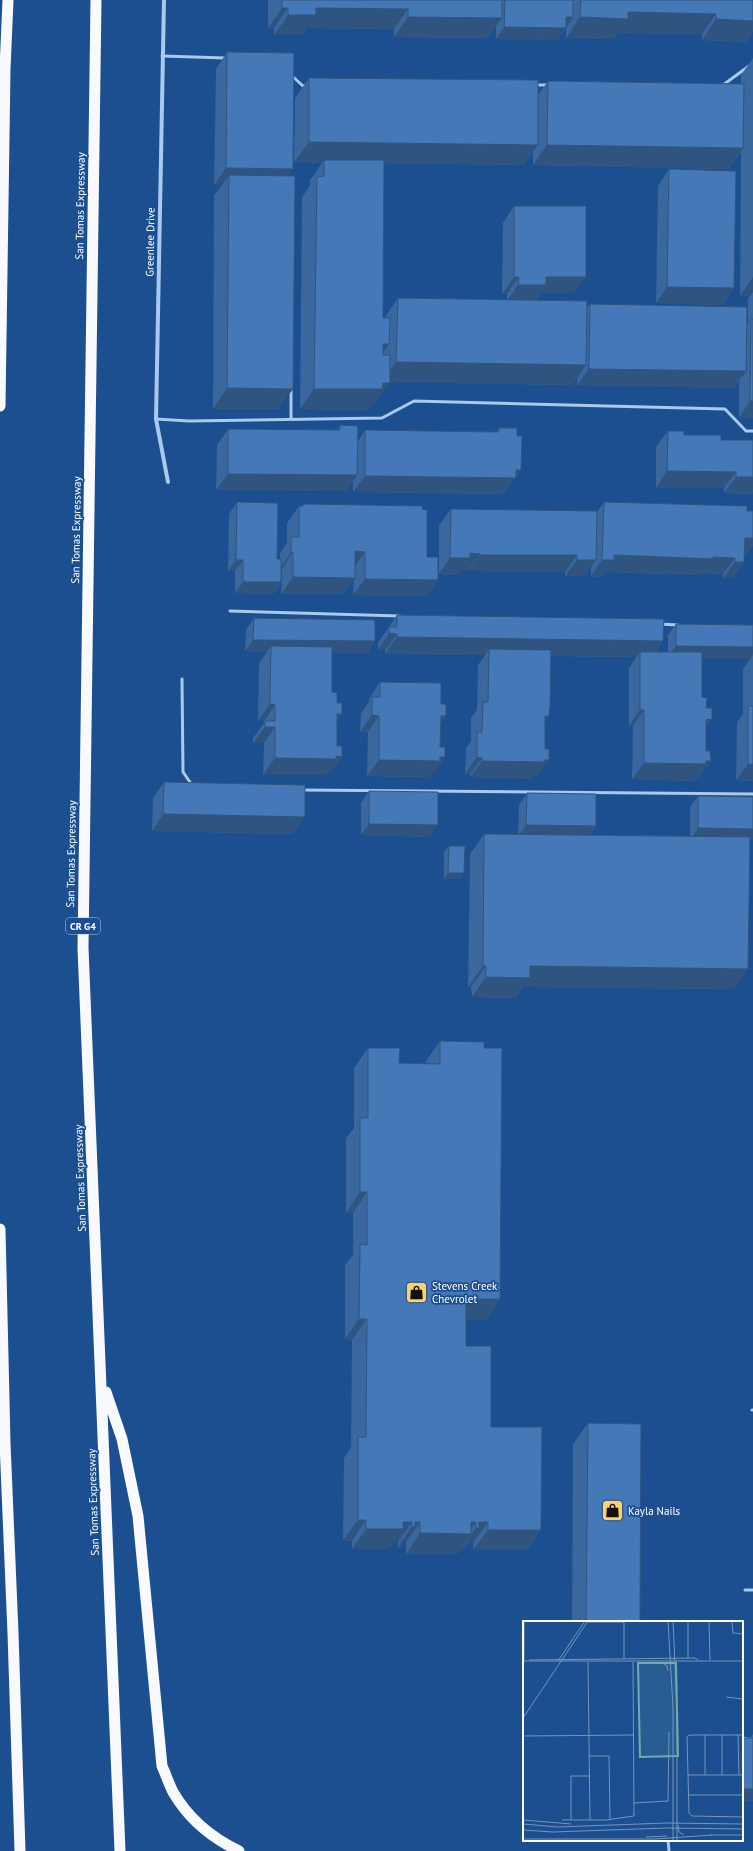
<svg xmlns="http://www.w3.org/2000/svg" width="753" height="1851" viewBox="0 0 753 1851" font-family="'PT Sans',sans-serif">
  <rect width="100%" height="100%" fill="#1b4f8f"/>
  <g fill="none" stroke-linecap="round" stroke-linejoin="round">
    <path stroke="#a9c9ee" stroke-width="3" d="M 162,56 L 226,58
      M 291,75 L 303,86 L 307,86
      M 535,85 L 549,85
      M 723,85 L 749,66 L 753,66
      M 156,419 L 189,421 L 382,418 L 414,401 L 725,409 L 746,431 L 753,431
      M 291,419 L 291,389
      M 230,611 L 400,616
      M 660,624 L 678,625
      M 182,679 L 183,772 L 192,785
      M 301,790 L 753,794
      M 752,1410 L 753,1410
      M 745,1590 L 753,1590
      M 742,1738 L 753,1740
      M 668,1840 L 669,1851"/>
    <path stroke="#a9c9ee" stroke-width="4" d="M 164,0 L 156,419 L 168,482"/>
    <path stroke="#f8faff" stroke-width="11" d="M 96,0 L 83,948 L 120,1851
      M 0,406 L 5,69 L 8,0
      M 0,1229 L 5,1443 L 13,1633 L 20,1851
      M 106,1392 L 122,1439 L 138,1516 L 162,1766 C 166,1775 169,1784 173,1792 C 188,1818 212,1838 239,1851"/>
  </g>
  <path fill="#3a679d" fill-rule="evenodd" d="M 268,0 L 753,0 L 753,31 L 746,42 L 702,40 L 702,34 L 618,33 L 613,39 L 566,38 L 566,26 L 566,28 L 558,40 L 496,39 L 496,25 L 487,38 L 394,37 L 394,29 L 307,28 L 302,35 L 274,35 L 274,28 L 268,28 Z
    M 227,52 L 288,176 L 279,409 L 213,409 L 214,195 L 222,185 L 214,185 L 216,69 Z
    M 753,58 L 753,418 L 739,418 L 739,381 L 734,388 L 577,385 L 577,378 L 572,385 L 390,382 L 375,403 L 373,403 L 368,410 L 300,409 L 302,197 L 310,186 L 310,180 L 322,163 L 294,162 L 295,98 L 309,78 L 538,95 L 548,81 L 741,84 L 741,75 ZM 533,151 L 533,165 L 729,169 L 741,152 L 740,296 L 750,296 L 748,298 L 748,323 L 747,325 L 590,304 L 587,307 L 536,300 L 541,293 L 574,293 L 514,206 L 503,223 L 502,294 L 507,294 L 507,300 L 398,298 L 384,318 L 383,318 L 384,163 L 523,165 Z
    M 669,169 L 723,305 L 656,303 L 658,186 Z
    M 340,425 L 358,441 L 365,430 L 496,432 L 499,428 L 517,436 L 521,470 L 504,494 L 353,492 L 353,481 L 346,491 L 216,490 L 217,445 L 228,429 L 337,430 Z
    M 668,431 L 684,435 L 721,440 L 753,440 L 753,494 L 724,493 L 724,488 L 656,488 L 656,447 Z
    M 237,502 L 277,559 L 280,559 L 280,553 L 287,543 L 287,523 L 299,506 L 302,506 L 303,504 L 422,509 L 427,557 L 438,580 L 426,596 L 353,595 L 354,580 L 343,594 L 281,594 L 282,569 L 281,569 L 281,582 L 273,594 L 235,593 L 235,571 L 228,571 L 229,514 Z
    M 604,502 L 753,511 L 753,545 L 746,555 L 744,555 L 733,578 L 723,578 L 723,574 L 702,573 L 701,575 L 606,572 L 602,577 L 591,576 L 591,567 L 585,576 L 565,576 L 565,572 L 468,571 L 468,570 L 462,570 L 459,575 L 439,574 L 439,525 L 451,509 L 597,512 Z
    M 397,615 L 663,641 L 656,652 L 668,652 L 668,635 L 676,624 L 753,625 L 753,781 L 736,780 L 737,722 L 743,714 L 743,669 L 750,659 L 702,658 L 702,697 L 706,728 L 706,751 L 711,761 L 699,777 L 697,777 L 694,781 L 632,779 L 633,726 L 629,726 L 629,668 L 636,657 L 551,656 L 545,721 L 537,776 L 534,776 L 532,779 L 470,777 L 470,774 L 465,774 L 466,748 L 471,741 L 471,718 L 477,710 L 478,665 L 485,655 L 385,654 L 385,650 L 378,650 L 378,643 Z
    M 254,618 L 375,641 L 367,653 L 332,652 L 332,692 L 342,714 L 337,721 L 337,746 L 342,757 L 330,773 L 326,773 L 325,775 L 263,775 L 264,743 L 253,743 L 253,738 L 264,723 L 264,721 L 258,721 L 259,663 L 267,652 L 245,651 L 246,630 Z
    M 380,682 L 440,723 L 434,774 L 431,774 L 428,777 L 367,776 L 368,732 L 360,732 L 361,713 L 369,702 L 369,699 Z
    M 164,782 L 293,834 L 152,831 L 153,798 Z
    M 369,791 L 430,837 L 361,835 L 361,803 Z
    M 527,793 L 590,835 L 690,836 L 690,807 L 698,796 L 753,797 L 753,840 L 749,840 L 748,969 L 734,989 L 523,987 L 516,998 L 472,997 L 471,987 L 468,987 L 470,854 L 484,834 L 518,834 L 519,805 Z
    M 449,846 L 460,879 L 444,879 L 444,852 Z
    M 440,1041 L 484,1048 L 500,1299 L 486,1320 L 466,1319 L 466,1346 L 491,1427 L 541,1530 L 527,1550 L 473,1550 L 473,1543 L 469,1543 L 465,1548 L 462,1548 L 462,1547 L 457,1554 L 406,1554 L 406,1542 L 404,1542 L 401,1548 L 397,1548 L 398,1542 L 394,1542 L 389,1549 L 352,1549 L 352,1541 L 343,1540 L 344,1458 L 351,1447 L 352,1340 L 345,1339 L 345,1265 L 353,1255 L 353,1213 L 346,1213 L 346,1138 L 354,1128 L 354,1068 L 368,1048 L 399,1063 L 426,1064 L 426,1061 Z
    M 588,1423 L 640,1622 L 572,1622 L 573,1444 Z
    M 753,1734 L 753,1801 L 742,1801 L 750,1738 Z"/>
  <path fill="#305480" d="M 282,8 L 288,8 L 274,28 L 268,28 Z
    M 316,8 L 408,9 L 394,29 L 307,28 L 302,35 L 274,35 L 288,15 Z
    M 628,12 L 716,14 L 702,34 L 618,33 L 613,39 L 566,38 L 580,17 Z
    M 408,17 L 502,18 L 487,38 L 394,37 Z
    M 566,17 L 573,17 L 558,40 L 496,39 L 504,27 Z
    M 716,19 L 753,21 L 753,31 L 746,42 L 702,40 Z
    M 309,142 L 538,145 L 523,165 L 324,163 L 324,160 L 322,163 L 294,162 Z
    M 547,145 L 743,148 L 729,169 L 533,165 Z
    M 226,168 L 293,169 L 282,186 L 229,175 L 222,185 L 214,185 Z
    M 514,277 L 519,277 L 507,294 L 502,294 Z
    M 546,277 L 586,277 L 574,293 L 541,293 L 535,301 L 507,301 L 518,285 Z
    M 753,277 L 753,292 L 750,296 L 740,296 Z
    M 667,287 L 734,288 L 723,305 L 656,303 Z
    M 383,344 L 389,344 L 375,364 Z
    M 396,362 L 586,365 L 572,385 L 382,382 Z
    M 589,369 L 746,371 L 734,388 L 577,385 Z
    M 383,383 L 390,383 L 375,403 L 373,403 L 368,410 L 300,409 L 314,389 Z
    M 227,388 L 293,389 L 279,409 L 213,409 Z
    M 750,401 L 753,401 L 753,418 L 739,418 Z
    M 516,470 L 521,470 L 504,494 L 353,492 L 365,476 Z
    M 667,471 L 736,472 L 724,488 L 656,488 Z
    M 228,474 L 357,475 L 346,491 L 216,490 Z
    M 736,477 L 753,477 L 753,494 L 724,493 Z
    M 745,538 L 753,538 L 753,545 L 746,555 L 733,555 Z
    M 355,551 L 365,552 L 354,568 Z
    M 291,552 L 293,552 L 282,569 L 280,569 Z
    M 470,553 L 480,554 L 468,570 L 462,570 L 459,575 L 439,574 L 450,558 Z
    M 480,555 L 577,555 L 565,572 L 468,571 Z
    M 614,555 L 713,557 L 735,558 L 723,574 L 702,573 L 701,575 L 606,572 L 602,577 L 591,576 L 602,560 Z
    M 236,560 L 243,560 L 235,571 L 228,571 Z
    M 577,560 L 596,560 L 585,576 L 565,576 Z
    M 735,562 L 744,562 L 733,578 L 723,578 Z
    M 293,577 L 355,578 L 343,594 L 281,594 Z
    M 365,579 L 438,580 L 426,596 L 353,595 Z
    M 243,582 L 281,582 L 273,594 L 235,593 Z
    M 389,633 L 397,634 L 385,650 L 378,650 Z
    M 397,637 L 663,641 L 652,657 L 640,652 L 636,657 L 489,655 L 489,649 L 485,655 L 385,654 Z
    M 253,640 L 375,641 L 367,653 L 271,652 L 271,646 L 267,652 L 245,651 Z
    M 676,646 L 753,647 L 753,655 L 750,659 L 668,658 Z
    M 270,704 L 275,705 L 264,721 L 258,721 Z
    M 640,710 L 644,710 L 633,726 L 629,726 Z
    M 337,714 L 342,714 L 330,731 Z
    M 372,715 L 379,716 L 368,732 L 360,732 Z
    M 441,716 L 446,716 L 434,732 Z
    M 545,716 L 549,716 L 537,732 Z
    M 712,719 L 701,736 L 706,720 Z
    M 265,727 L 275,727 L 264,743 L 253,743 Z
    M 336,756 L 342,757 L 330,773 L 326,773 L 325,775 L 263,775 L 275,758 Z
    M 440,757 L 445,757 L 434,774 L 431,774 L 428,777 L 367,776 L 379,760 Z
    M 477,757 L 482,758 L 470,774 L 465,774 Z
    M 549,760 L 537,776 L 534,776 L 532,779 L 470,777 L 482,761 Z
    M 706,761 L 711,761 L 699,777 L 697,777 L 694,781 L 632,779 L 644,763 Z
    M 748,764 L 753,764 L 753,781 L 736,780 Z
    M 163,814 L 305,817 L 293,834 L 152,831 Z
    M 369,824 L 438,825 L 430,837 L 361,835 Z
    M 526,825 L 596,826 L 588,838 L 518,837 Z
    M 698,828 L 753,829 L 753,840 L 690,840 Z
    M 448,873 L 464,873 L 460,879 L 444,879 Z
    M 483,966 L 486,966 L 471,987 L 468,987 Z
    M 530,966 L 748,969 L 734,989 L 523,987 L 516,998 L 472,997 L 486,977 Z
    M 360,1192 L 367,1192 L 353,1213 L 346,1213 Z
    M 466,1299 L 500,1299 L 486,1320 L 452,1319 Z
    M 359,1319 L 367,1319 L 352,1340 L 345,1339 Z
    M 358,1520 L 366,1520 L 352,1541 L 343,1540 Z
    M 403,1522 L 412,1522 L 398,1542 L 394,1542 L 389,1549 L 352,1549 L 366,1529 Z
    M 415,1522 L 420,1522 L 406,1542 L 404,1542 L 401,1548 L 397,1548 Z
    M 471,1522 L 476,1522 L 468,1534 L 471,1534 L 457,1554 L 406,1554 L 420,1533 Z
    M 479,1522 L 488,1522 L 473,1543 L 469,1543 L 465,1548 L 462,1548 L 476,1528 Z
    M 488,1530 L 541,1530 L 527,1550 L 473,1550 Z
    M 742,1789 L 753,1789 L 753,1801 L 742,1801 Z"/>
  <path fill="#4478b7" stroke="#305480" d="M 282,0 L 502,0 L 502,18 L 408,17 L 408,9 L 316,8 L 316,15 L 288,15 L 288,8 L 282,8 Z
    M 505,0 L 573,0 L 573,17 L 566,17 L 566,28 L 504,27 Z
    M 581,0 L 753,0 L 753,21 L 716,19 L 716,14 L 628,12 L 628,19 L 580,17 Z
    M 227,52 L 294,53 L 293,169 L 226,168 Z
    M 309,78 L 538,80 L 538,145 L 309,142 Z
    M 548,81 L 744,84 L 743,148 L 547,145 Z
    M 324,160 L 384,160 L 383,318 L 390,318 L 389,344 L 383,344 L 383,355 L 390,355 L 390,383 L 383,383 L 382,389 L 314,389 L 317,177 L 324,176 Z
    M 669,169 L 736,171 L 734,288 L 667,287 Z
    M 229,175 L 295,176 L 293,389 L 227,388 Z
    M 514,206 L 586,206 L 586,277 L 546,277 L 546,285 L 518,285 L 519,277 L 514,277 Z
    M 398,298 L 587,301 L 586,365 L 396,362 Z
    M 590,304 L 747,307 L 746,371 L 589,369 Z
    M 751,319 L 753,319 L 753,401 L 750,401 Z
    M 340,425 L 358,426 L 357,475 L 228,474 L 228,429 L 340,430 Z
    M 499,428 L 517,428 L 517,436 L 522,436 L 521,470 L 516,470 L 516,478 L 365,476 L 365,430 L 498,432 Z
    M 668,431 L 684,431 L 684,435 L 721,435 L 721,440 L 753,440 L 753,477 L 736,477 L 736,472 L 667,471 Z
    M 237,502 L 278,503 L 277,559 L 281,559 L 281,582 L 243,582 L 243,560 L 236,560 Z
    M 604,502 L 747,506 L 747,511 L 753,511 L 753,538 L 745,538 L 744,562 L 735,562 L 735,558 L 713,557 L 713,559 L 614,555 L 614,560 L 602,560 Z
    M 303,504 L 423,506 L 422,509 L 427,510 L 427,557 L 438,557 L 438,580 L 365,579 L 365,552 L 355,551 L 355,578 L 293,577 L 293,552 L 291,552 L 291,537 L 299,537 L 299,506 L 303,506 Z
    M 451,509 L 597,511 L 596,560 L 577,560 L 577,555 L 480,555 L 480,554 L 470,553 L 470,558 L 450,558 Z
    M 397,615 L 664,619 L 663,641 L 397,637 L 397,634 L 389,633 L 389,627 L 397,627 Z
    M 254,618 L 375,620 L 375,641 L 253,640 Z
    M 676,624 L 753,625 L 753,647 L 676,646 Z
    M 271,646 L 332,647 L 332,692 L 337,693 L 337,703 L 342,703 L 342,714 L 337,714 L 337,746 L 342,746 L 342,757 L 336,756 L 336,759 L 275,758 L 275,727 L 265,727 L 265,721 L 275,721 L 275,705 L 270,704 Z
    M 489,649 L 551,650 L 550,708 L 549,716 L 545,716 L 545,749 L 549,749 L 549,760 L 544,760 L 544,762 L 482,761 L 482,758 L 477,757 L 477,732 L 482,732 L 483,702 L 488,702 Z
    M 640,652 L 702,652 L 702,697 L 707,698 L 706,708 L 712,708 L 712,719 L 706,720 L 706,751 L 710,751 L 711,761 L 706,761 L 706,764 L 644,763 L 644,710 L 640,710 Z
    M 380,682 L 441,683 L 441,704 L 446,704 L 446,716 L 441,716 L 440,747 L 445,747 L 445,757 L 440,757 L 440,761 L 379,760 L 379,716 L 372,715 L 372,697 L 380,697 Z
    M 748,706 L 753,706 L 753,764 L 748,764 Z
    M 164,782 L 305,785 L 305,817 L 163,814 Z
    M 369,791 L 438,792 L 438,825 L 369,824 Z
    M 527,793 L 596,794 L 596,826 L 526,825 Z
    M 698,796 L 753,797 L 753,829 L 698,828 Z
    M 484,834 L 750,837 L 748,969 L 530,966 L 530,978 L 486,977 L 486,966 L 483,966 Z
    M 449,846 L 465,846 L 464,873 L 448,873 Z
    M 440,1041 L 484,1042 L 484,1048 L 502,1048 L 500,1299 L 466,1299 L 466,1346 L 491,1346 L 491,1427 L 542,1427 L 541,1530 L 488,1530 L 488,1522 L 479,1522 L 479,1528 L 476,1528 L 476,1522 L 471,1522 L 471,1534 L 420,1533 L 420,1522 L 415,1522 L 415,1527 L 412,1527 L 412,1522 L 403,1522 L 403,1529 L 366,1529 L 366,1520 L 358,1520 L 358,1437 L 366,1437 L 367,1319 L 359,1319 L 360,1244 L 367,1245 L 367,1192 L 360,1192 L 360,1118 L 368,1118 L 368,1048 L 400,1048 L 399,1063 L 440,1064 Z
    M 588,1423 L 641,1424 L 640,1622 L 586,1622 Z
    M 742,1738 L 753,1738 L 753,1789 L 742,1789 Z"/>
  <defs>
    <symbol id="shop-square" viewBox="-11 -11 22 22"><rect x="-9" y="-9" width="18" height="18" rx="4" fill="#ffd166" stroke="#1b4f8f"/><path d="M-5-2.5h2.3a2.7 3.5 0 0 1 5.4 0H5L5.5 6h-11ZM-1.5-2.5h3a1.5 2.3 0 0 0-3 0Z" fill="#111"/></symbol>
  </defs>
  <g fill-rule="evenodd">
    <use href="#shop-square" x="404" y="1280" width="25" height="25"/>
    <use href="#shop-square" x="600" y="1498" width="25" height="25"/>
  </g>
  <g text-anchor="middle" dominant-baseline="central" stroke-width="3.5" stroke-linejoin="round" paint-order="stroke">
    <rect fill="#1b4f8f" stroke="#bbcadd" stroke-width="1" x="66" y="918" width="34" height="16" rx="3"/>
    <g font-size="10" font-weight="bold" fill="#fff">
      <text x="83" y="926">CR G4</text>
    </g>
    <g font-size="11" fill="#fff" stroke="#1b4f8f">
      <text transform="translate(80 206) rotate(-89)">San Tomas Expressway</text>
      <text transform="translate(150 242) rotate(-89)">Greenlee Drive</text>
      <text transform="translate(76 530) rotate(-89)">San Tomas Expressway</text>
      <text transform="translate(71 854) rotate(-89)">San Tomas Expressway</text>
      <text transform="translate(80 1178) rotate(-92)">San Tomas Expressway</text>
      <text transform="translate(93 1502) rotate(-92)">San Tomas Expressway</text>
    </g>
    <g font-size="11" fill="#fff" stroke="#1b4f8f" text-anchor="start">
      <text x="432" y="1286">Stevens Creek<tspan x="432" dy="13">Chevrolet</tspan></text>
      <text x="628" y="1511">Kayla Nails</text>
    </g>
  </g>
  <g transform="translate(523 1621)">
    <rect width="220" height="220" fill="#1b4f8f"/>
    <path fill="none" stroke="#7695bc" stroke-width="1" d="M 1,0 L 1,40M 145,0 L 150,87 L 150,220M 150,0 L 154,87 L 154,220M 165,0 L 165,37M 186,0 L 187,39M 209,0 L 210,12 L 220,13M 64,1 L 101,1M 101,38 L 101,1M 6,39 L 172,37 L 175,39M 1,40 L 220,40M 35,40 L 62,0M 65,41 L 67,199M 138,41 L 144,45 L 145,50M 203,76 L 220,78M 0,97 L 65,0M 182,114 L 182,154M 199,114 L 199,154M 215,114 L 216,154M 220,114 L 166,114 L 164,116 L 166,192 L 169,195 L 220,196M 0,115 L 110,114M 66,135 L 86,135 L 87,198M 165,154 L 220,154M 166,174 L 220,174M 111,182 L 145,180 L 146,111M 0,199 L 48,203M 39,199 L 83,199 L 111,195 L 110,41M 48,199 L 48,155 L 66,155M 0,203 L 34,206 L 144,202 L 220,203M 155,204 L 156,211 L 161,214M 0,209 L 30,211 L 144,207 L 220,208M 186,214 L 220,214M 123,216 L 144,215M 0,218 L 132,218 L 189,214"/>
    <path fill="#6fada8" fill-opacity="0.15" stroke="#6fada8" stroke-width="2" d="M 115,42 L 153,42 L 155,135 L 117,136 Z"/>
    <rect width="220" height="220" fill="none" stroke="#fff" stroke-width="2"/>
  </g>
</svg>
